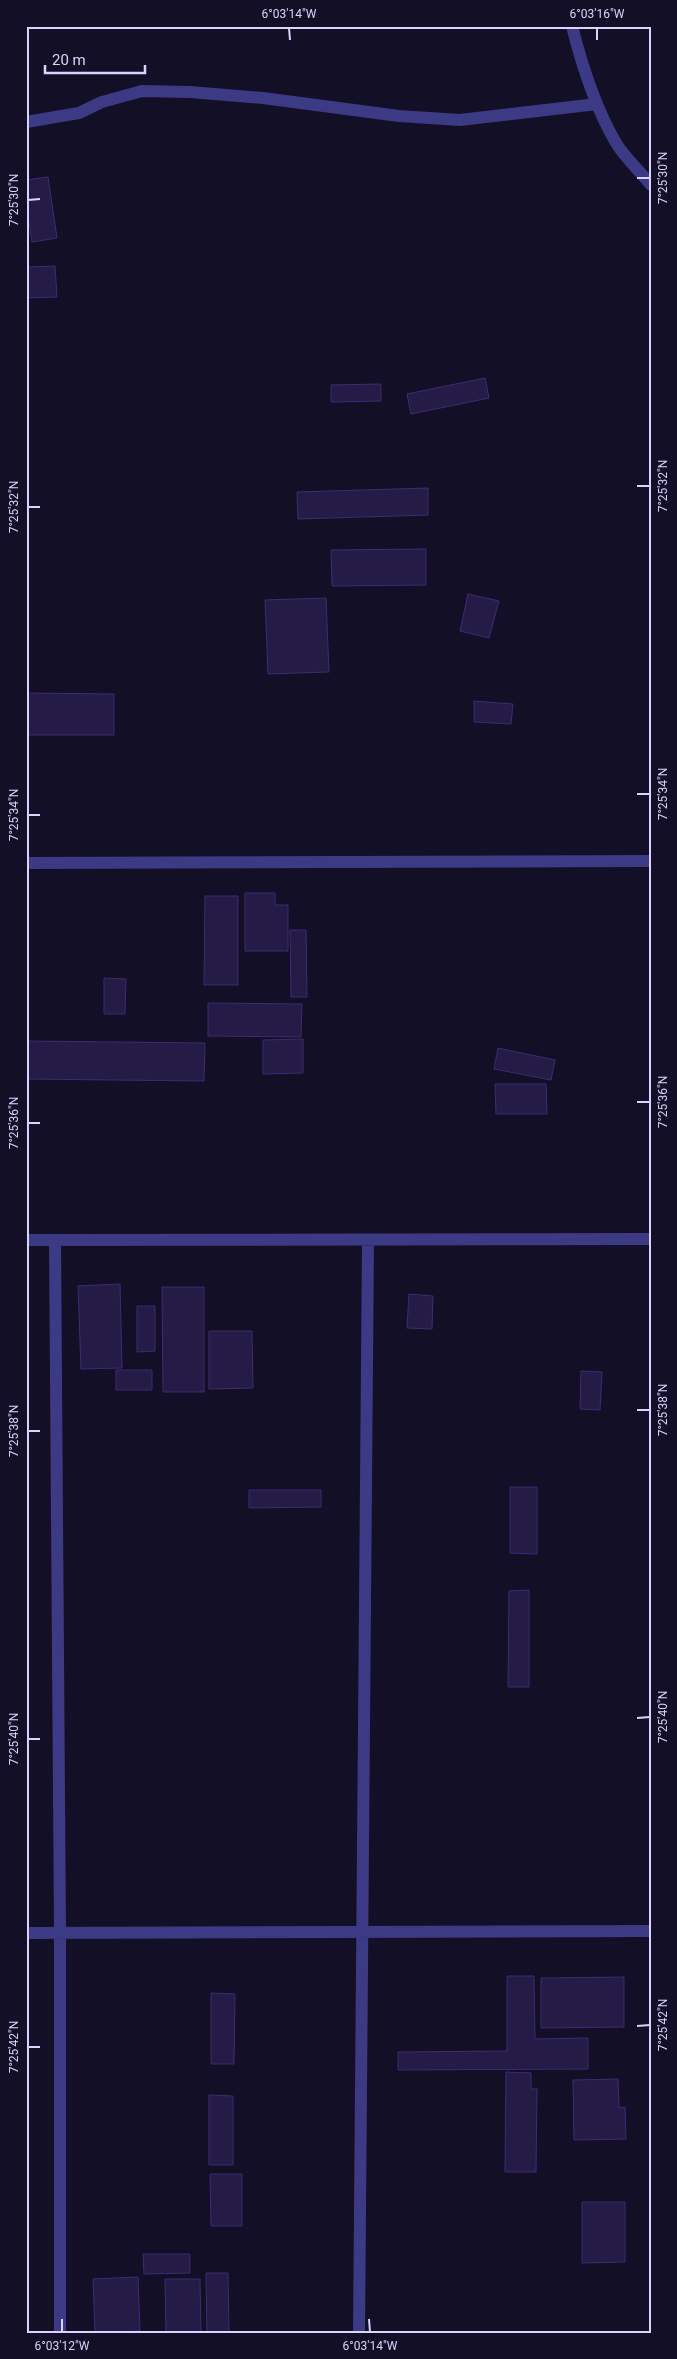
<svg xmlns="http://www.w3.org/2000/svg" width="677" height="2359" viewBox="0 0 677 2359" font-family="Roboto,sans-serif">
  <rect width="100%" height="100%" fill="#130f26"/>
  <path fill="#241b47" stroke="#3b2d73" d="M 48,177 L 57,238 L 32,242 L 26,203 L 26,180 Z
    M 55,266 L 57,297 L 26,298 L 26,267 Z
    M 485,378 L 489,398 L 411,414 L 407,394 Z
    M 381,384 L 381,401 L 331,402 L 331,385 Z
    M 428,488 L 428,515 L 298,519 L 297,492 Z
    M 426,549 L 426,585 L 332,586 L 331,550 Z
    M 468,594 L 499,601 L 489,638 L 460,631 Z
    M 326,598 L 329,672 L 268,674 L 265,600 Z
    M 26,693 L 114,694 L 114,735 L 26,735 Z
    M 474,701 L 513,704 L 511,724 L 474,722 Z
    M 245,893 L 275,893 L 275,905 L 288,905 L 288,951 L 245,951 Z
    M 205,896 L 238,896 L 238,985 L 204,985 Z
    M 290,930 L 306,930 L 307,997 L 291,997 Z
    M 104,978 L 126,979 L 125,1014 L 104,1014 Z
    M 208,1003 L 302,1004 L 301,1037 L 208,1036 Z
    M 303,1039 L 303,1073 L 263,1074 L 263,1040 Z
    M 26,1041 L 205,1043 L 204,1081 L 26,1079 Z
    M 498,1048 L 555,1060 L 551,1080 L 494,1069 Z
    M 495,1084 L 546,1084 L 547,1114 L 496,1114 Z
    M 120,1284 L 122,1368 L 81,1369 L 78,1286 Z
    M 162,1287 L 204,1287 L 204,1392 L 163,1392 Z
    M 409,1294 L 433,1296 L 432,1329 L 407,1328 Z
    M 137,1306 L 155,1306 L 155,1351 L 137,1352 Z
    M 209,1331 L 252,1331 L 253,1388 L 209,1389 Z
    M 116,1370 L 152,1370 L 152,1390 L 116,1390 Z
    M 581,1371 L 602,1372 L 600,1410 L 580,1409 Z
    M 510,1487 L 537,1487 L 537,1554 L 510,1553 Z
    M 249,1490 L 321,1490 L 321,1507 L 249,1508 Z
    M 529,1590 L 529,1687 L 508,1687 L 509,1591 Z
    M 507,1976 L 534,1976 L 535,2039 L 588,2038 L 588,2069 L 398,2070 L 398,2052 L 507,2051 Z
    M 624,1977 L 624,2027 L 541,2028 L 541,1978 Z
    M 211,1993 L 235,1994 L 234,2064 L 211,2064 Z
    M 506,2072 L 531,2073 L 531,2089 L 537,2089 L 536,2172 L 505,2172 Z
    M 618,2079 L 619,2108 L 625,2107 L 626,2139 L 574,2140 L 573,2080 Z
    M 209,2095 L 233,2096 L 233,2165 L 209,2165 Z
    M 210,2174 L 242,2174 L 242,2226 L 211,2226 Z
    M 582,2202 L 625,2202 L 625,2262 L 582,2263 Z
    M 143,2254 L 190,2254 L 190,2273 L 144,2274 Z
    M 206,2273 L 228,2273 L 229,2333 L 207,2333 Z
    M 138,2277 L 140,2331 L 95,2333 L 93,2279 Z
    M 165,2279 L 200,2279 L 201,2333 L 166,2333 Z"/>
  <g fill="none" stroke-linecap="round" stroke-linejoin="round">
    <path stroke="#3d3a85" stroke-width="12" d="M 572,26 C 582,66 595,107 616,143 C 625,158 640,171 651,185
      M 26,122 L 79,113 L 102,102 L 142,91 L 190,92 L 263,98 L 399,116 L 460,120 L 597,104
      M 26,863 L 651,861
      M 26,1240 L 651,1239
      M 55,1240 L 60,1932 L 60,2333
      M 26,1933 L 651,1931
      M 359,2333 L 368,1240"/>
  </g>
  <path fill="none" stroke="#d9d4ff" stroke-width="2" d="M 289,28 L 290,40M 597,28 L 597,40M 637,178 L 650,178M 28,200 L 40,199M 637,486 L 650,486M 28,507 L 40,507M 637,794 L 650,794M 28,815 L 40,815M 637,1102 L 650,1102M 28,1123 L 40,1123M 637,1410 L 650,1410M 28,1431 L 40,1431M 637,1718 L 650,1717M 28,1739 L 40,1739M 637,2026 L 650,2025M 28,2047 L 40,2047M 62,2319 L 62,2332M 369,2319 L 370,2332"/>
  <rect width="677" height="2359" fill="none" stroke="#130f26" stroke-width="55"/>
  <path d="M45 65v8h100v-8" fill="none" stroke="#d9d4ff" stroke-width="2.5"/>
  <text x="52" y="65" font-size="15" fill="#d9d4ff" stroke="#130f26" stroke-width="4" paint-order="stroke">20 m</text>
  <rect x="28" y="28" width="622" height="2304" fill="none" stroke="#d9d4ff" stroke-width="2"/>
  <g font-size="12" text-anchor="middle" fill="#d9d4ff">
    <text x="289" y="18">6°03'14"W</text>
    <text x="597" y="18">6°03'16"W</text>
    <text transform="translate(663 178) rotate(-90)" y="4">7°25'30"N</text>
    <text transform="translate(14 200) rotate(-90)" y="4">7°25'30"N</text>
    <text transform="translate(663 486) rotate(-90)" y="4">7°25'32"N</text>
    <text transform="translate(14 507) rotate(-90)" y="4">7°25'32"N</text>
    <text transform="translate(663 794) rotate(-90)" y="4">7°25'34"N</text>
    <text transform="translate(14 815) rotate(-90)" y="4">7°25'34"N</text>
    <text transform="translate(663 1102) rotate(-90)" y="4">7°25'36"N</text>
    <text transform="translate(14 1123) rotate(-90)" y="4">7°25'36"N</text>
    <text transform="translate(663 1410) rotate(-90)" y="4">7°25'38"N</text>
    <text transform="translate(14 1431) rotate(-90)" y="4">7°25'38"N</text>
    <text transform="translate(663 1717) rotate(-90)" y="4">7°25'40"N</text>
    <text transform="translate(14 1739) rotate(-90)" y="4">7°25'40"N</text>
    <text transform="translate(663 2025) rotate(-90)" y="4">7°25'42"N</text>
    <text transform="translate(14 2047) rotate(-90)" y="4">7°25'42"N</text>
    <text x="62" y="2350">6°03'12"W</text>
    <text x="370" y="2350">6°03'14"W</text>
  </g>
</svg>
